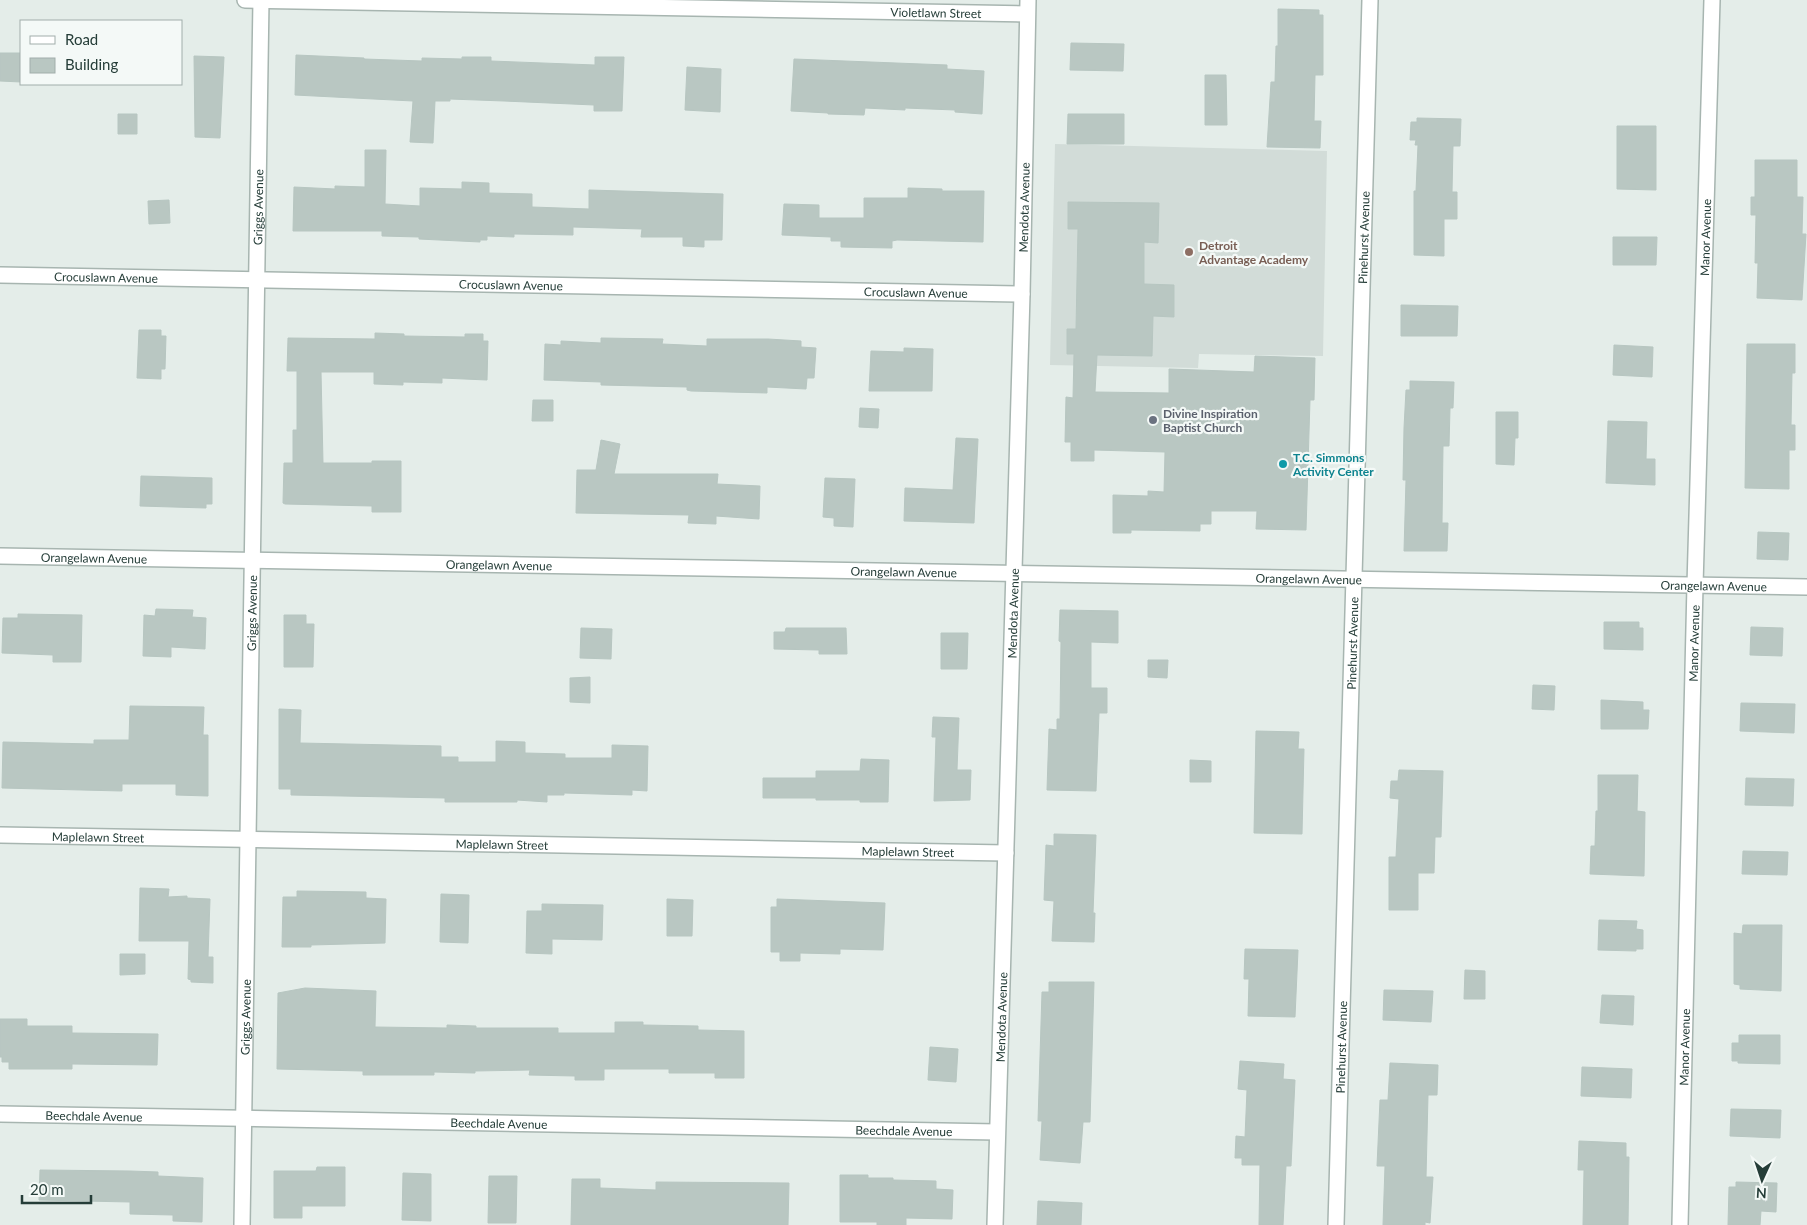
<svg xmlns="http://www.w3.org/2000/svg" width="1807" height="1225" viewBox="0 0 1807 1225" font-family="Lato,sans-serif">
  <rect width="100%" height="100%" fill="#e4ede9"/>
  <path fill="#d2dcd8" d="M 1055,144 L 1327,151 L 1323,356 L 1199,354 L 1198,368 L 1050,365 Z"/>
  <path fill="#b9c7c2" stroke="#b7c6c1" d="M 1278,9 L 1319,10 L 1319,15 L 1323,15 L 1323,75 L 1315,75 L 1314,121 L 1321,121 L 1320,148 L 1267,147 L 1271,82 L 1275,82 L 1276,46 L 1278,46 Z
    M 1071,43 L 1124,44 L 1123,71 L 1070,70 Z
    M 0,53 L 21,53 L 21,82 L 0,81 Z
    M 296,55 L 364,58 L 364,59 L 422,61 L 422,58 L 462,59 L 462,57 L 491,57 L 491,61 L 595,65 L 595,57 L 624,57 L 622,111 L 594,111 L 594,105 L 504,101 L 450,99 L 450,101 L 435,101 L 433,143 L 410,142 L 413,101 L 295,95 Z
    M 194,56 L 224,57 L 220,138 L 195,137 Z
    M 794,59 L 947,65 L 947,69 L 984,71 L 982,114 L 955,112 L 955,110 L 905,108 L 905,110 L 865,108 L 864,115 L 828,114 L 828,113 L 791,111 Z
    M 687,67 L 721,69 L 720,112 L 685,110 Z
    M 1205,75 L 1226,75 L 1227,125 L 1205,125 Z
    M 118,114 L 137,114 L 137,134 L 118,134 Z
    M 1068,114 L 1124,114 L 1124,144 L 1067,144 Z
    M 1417,118 L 1461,119 L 1460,146 L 1453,146 L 1452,192 L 1457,192 L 1457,219 L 1444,219 L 1444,256 L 1414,255 L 1414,191 L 1416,191 L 1418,145 L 1415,145 L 1416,140 L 1410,140 L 1411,122 L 1417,122 Z
    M 1617,126 L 1656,126 L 1656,190 L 1617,189 Z
    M 365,150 L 386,150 L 385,204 L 420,206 L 420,188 L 462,189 L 462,182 L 489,183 L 489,193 L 532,194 L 532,207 L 589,209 L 589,190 L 723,194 L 722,240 L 704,240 L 704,247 L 683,246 L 683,237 L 641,237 L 642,229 L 573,227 L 573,235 L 514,234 L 514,237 L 487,236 L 487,240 L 480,240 L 480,242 L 419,239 L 419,237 L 382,236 L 382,231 L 293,231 L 294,187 L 335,189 L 335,186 L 365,187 Z
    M 1755,160 L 1797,160 L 1797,197 L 1803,197 L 1802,234 L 1806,234 L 1802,300 L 1757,298 L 1758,263 L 1755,263 L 1756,215 L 1751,215 L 1751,197 L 1755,197 Z
    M 908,188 L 942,189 L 942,191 L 984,191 L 983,242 L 897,240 L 892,241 L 892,248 L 841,247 L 841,241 L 831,241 L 831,237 L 782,235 L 784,204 L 819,205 L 819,218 L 864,218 L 864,198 L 908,198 Z
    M 169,200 L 170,223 L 149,224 L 148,201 Z
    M 1068,202 L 1159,203 L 1158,243 L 1144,242 L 1144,284 L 1174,285 L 1174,317 L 1153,316 L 1152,356 L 1097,355 L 1095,392 L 1169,393 L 1169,369 L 1254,372 L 1255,356 L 1315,358 L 1314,400 L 1310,400 L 1306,530 L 1256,529 L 1257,511 L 1211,511 L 1211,524 L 1200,524 L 1200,531 L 1131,530 L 1131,533 L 1113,533 L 1113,495 L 1148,496 L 1148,491 L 1164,492 L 1165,452 L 1094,450 L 1094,461 L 1071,461 L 1071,442 L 1065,442 L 1066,397 L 1073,398 L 1074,354 L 1067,354 L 1067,329 L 1076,329 L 1078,229 L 1068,229 Z
    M 1613,237 L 1657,237 L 1656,265 L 1613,265 Z
    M 1401,305 L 1458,306 L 1457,336 L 1401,336 Z
    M 139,330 L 161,330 L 161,336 L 166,336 L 165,369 L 161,369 L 161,379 L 137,378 Z
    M 375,333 L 404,334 L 404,336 L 465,337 L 465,334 L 483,334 L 483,341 L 488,341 L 487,380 L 442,378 L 442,383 L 403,382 L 403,385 L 374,384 L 374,372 L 321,372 L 323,463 L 372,463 L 372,461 L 401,461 L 401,512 L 372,512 L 372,506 L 285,504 L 283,503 L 284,463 L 293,463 L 293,430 L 297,430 L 297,371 L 287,371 L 288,338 L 375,339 Z
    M 601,338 L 663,339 L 662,344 L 707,346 L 707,339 L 768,339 L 801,341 L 801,347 L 816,348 L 814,378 L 807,378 L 806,389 L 767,387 L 767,393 L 691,391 L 687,390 L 687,387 L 601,385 L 601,382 L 544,380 L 545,344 L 561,345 L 561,341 L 601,343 Z
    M 1747,344 L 1795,344 L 1795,373 L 1792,373 L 1791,425 L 1795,425 L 1795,450 L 1789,450 L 1789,489 L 1745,488 Z
    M 1614,345 L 1653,347 L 1652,377 L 1613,375 Z
    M 904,348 L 933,349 L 932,391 L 869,391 L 871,351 L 904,352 Z
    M 1410,381 L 1454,382 L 1453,408 L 1450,408 L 1449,446 L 1443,446 L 1442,523 L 1448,523 L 1447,551 L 1404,551 L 1406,480 L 1403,480 L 1404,428 L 1406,390 L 1410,390 Z
    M 533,400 L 553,400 L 553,421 L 532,421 Z
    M 860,408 L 879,409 L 878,428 L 859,427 Z
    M 1496,412 L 1518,412 L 1518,438 L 1515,438 L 1514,465 L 1496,464 Z
    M 1608,421 L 1647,422 L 1646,459 L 1655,459 L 1655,485 L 1606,483 Z
    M 956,438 L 978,439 L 974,523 L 904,521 L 905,488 L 953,490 Z
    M 601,440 L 620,444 L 614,474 L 718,474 L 717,484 L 760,486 L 759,519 L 716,516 L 716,524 L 688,523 L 689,515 L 576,513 L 577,470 L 596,470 Z
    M 141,476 L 212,478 L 212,504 L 206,504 L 206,508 L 140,506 Z
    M 825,478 L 855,479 L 853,527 L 834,526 L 834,518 L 823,517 Z
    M 1758,532 L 1789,533 L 1788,560 L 1757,559 Z
    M 156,609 L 193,610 L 192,617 L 206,618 L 205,649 L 171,647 L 171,657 L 143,656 L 144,615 L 155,616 Z
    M 1060,610 L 1118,611 L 1118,643 L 1091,642 L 1091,688 L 1107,688 L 1107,713 L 1099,713 L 1096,791 L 1047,790 L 1049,729 L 1057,730 L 1057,719 L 1060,719 L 1061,642 L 1059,641 Z
    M 18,614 L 82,615 L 81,662 L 53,662 L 53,655 L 2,653 L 3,618 L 18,618 Z
    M 284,615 L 306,615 L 306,624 L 314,624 L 313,667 L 284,667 Z
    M 1604,622 L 1639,622 L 1639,628 L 1643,628 L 1643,650 L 1604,649 Z
    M 1751,627 L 1783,628 L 1782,656 L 1750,655 Z
    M 581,628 L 612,629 L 611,659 L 580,658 Z
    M 786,628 L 846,628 L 847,654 L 819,654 L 819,650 L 774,649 L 774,632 L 785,632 Z
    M 941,633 L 968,633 L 967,669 L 941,669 Z
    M 1148,660 L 1168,660 L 1167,678 L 1148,677 Z
    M 590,677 L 590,703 L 570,702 L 570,678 Z
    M 1533,685 L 1555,686 L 1554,710 L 1532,709 Z
    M 1601,700 L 1643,702 L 1643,710 L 1649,710 L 1648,729 L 1601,729 Z
    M 1741,703 L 1795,704 L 1794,733 L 1740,731 Z
    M 130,706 L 204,707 L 203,735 L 208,735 L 208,796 L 176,795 L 176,784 L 122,784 L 122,791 L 2,788 L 3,742 L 94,744 L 94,740 L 129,740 Z
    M 279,709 L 301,710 L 300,743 L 441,746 L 441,757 L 458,757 L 458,762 L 496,762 L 496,741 L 525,742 L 525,753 L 565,754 L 565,758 L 612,758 L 612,745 L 648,746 L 647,791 L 632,790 L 632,795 L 564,793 L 564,795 L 547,795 L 547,802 L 517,800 L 517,802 L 445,802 L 445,798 L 291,795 L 291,789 L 279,789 Z
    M 933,717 L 959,718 L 957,770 L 971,770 L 970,800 L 934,801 L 936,737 L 932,737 Z
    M 1256,731 L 1299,732 L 1298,749 L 1304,749 L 1302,834 L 1254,833 Z
    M 861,759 L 889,760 L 888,802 L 860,802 L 860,800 L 816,800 L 816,798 L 763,798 L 763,778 L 816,778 L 816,771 L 860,771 Z
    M 1190,760 L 1211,761 L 1211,782 L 1190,782 Z
    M 1399,770 L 1443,771 L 1441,837 L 1435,837 L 1434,873 L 1418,873 L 1418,910 L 1389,910 L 1389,857 L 1396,857 L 1399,799 L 1390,798 L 1391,781 L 1398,781 Z
    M 1598,775 L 1638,775 L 1637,811 L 1645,812 L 1644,876 L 1590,874 L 1591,846 L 1595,846 L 1596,811 L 1598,811 Z
    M 1746,778 L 1794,779 L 1793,806 L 1745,805 Z
    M 1054,834 L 1096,835 L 1093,913 L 1095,913 L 1094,942 L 1052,941 L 1054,901 L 1044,900 L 1046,845 L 1054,846 Z
    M 1743,851 L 1788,852 L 1787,875 L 1742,874 Z
    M 140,888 L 169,889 L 168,897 L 187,896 L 187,898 L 210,899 L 208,957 L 213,957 L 213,983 L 191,982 L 191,980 L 188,979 L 189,941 L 139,941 Z
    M 297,891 L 366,892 L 366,898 L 386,899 L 385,943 L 311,945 L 311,947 L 282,947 L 283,897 L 297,897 Z
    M 441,894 L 469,895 L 468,943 L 440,942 Z
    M 667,899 L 693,900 L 692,936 L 667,936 Z
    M 777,899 L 885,903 L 883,950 L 840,949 L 840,954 L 800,953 L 800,961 L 780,961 L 780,952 L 771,952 L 771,907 L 777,907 Z
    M 542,904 L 603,905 L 602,940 L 552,939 L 552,954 L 526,953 L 527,911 L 542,911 Z
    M 1599,920 L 1637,921 L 1636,929 L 1643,930 L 1643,949 L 1636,949 L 1636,951 L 1598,950 Z
    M 1743,925 L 1782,925 L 1781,991 L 1740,989 L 1740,985 L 1734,984 L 1734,933 L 1742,934 Z
    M 1245,949 L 1298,950 L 1295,1017 L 1248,1016 L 1249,979 L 1244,979 Z
    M 120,954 L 145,954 L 145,974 L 120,975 Z
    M 1465,970 L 1485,971 L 1485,999 L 1464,999 Z
    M 1049,982 L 1094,982 L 1090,1122 L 1083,1122 L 1080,1163 L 1040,1160 L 1042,1121 L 1038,1121 L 1042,992 L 1049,992 Z
    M 305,988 L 376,991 L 375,1027 L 447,1028 L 447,1025 L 476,1026 L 476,1028 L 558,1028 L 558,1033 L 615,1033 L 615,1022 L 643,1022 L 643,1025 L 698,1026 L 698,1030 L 744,1031 L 744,1078 L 715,1078 L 715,1073 L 669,1073 L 669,1069 L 604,1069 L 604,1080 L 575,1080 L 575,1076 L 529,1075 L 530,1070 L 475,1071 L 475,1073 L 434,1072 L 434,1075 L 363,1075 L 363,1071 L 277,1069 L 278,993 Z
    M 1384,990 L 1433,991 L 1431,1022 L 1383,1020 Z
    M 1602,995 L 1634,996 L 1633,1025 L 1600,1023 Z
    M 0,1019 L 27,1019 L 27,1026 L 72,1026 L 72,1033 L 158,1034 L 157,1065 L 72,1064 L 72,1069 L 9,1069 L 9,1062 L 2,1062 L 2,1057 L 0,1057 Z
    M 1739,1035 L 1780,1035 L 1780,1064 L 1738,1063 L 1738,1061 L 1732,1061 L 1732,1043 L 1739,1043 Z
    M 930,1047 L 958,1049 L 956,1082 L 928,1080 Z
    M 1240,1061 L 1284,1064 L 1283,1079 L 1295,1080 L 1291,1166 L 1286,1166 L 1283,1225 L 1259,1225 L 1260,1165 L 1242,1165 L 1242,1158 L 1235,1158 L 1236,1136 L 1245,1137 L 1247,1090 L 1238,1089 Z
    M 1390,1063 L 1438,1065 L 1437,1095 L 1428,1095 L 1426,1177 L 1433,1177 L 1430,1223 L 1425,1222 L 1425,1225 L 1383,1225 L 1385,1166 L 1377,1166 L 1380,1100 L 1388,1100 Z
    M 1582,1067 L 1632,1069 L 1631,1098 L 1581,1096 Z
    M 1731,1109 L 1781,1110 L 1780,1138 L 1730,1136 Z
    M 1579,1141 L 1626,1143 L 1626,1157 L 1629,1157 L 1628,1225 L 1583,1225 L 1584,1170 L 1578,1170 Z
    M 317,1167 L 345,1167 L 345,1206 L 302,1206 L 302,1218 L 274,1218 L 274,1171 L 316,1171 Z
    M 40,1170 L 130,1171 L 158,1172 L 158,1176 L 203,1178 L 202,1222 L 173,1221 L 173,1215 L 130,1214 L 130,1202 L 39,1200 Z
    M 403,1173 L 431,1174 L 431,1221 L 402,1220 Z
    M 840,1175 L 868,1175 L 868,1178 L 893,1178 L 893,1180 L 936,1181 L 936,1189 L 953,1190 L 952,1219 L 906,1218 L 906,1225 L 877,1225 L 877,1222 L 840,1222 Z
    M 489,1176 L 517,1176 L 516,1223 L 488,1223 Z
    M 572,1179 L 600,1179 L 600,1188 L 656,1190 L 656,1182 L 789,1183 L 788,1225 L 571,1225 Z
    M 1736,1182 L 1777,1183 L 1776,1212 L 1761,1211 L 1760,1225 L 1728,1225 L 1729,1187 L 1736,1187 Z
    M 1038,1201 L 1082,1203 L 1081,1225 L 1037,1225 Z"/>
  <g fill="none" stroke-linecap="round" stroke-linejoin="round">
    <defs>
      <g id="minor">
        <path id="s1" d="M 245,0 L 1027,14"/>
        <path id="s2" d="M 0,275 L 1022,294"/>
        <path id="s3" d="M 0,556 L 1807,587"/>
        <path id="s4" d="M 0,835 L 1006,853"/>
        <path id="s5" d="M 0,1114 L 997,1132"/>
        <path id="s6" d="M 242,1225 L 261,0"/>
        <path id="s7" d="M 995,1225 L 1022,294 L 1028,0"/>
        <path id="s8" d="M 1336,1225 L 1370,0"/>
        <path id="s9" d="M 1680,1225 L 1695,585 L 1712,0"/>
      </g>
    </defs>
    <use href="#minor" stroke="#a7b5b0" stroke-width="18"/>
    <use href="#minor" stroke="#fff" stroke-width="15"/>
  </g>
  <circle fill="#8d6e63" stroke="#f4f9f7" stroke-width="2" cx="1189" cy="252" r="5"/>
  <circle fill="#6b7280" stroke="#f4f9f7" stroke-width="2" cx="1153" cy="420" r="5"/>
  <circle fill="#0f9aa8" stroke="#f4f9f7" stroke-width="2" cx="1283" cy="464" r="5"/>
  <g text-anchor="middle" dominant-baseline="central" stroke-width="4.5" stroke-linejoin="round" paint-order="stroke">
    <g font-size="12" fill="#253d38" stroke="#f4f9f7">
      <text stroke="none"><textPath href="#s1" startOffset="691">Violetlawn Street</textPath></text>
      <text stroke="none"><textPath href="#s6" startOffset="1018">Griggs Avenue</textPath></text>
      <text stroke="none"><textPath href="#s7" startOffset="1018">Mendota Avenue</textPath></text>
      <text stroke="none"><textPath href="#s8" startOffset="988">Pinehurst Avenue</textPath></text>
      <text stroke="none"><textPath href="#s9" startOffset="988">Manor Avenue</textPath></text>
      <text stroke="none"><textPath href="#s2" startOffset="106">Crocuslawn Avenue</textPath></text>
      <text stroke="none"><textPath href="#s2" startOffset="511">Crocuslawn Avenue</textPath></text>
      <text stroke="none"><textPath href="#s2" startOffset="916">Crocuslawn Avenue</textPath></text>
      <text stroke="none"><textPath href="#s3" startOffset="94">Orangelawn Avenue</textPath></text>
      <text stroke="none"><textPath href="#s3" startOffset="499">Orangelawn Avenue</textPath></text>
      <text stroke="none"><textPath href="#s3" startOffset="904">Orangelawn Avenue</textPath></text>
      <text stroke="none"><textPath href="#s3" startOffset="1309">Orangelawn Avenue</textPath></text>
      <text stroke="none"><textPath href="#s3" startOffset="1714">Orangelawn Avenue</textPath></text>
      <text stroke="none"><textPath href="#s6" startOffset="612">Griggs Avenue</textPath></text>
      <text stroke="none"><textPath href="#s7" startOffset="612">Mendota Avenue</textPath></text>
      <text stroke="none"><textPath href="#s9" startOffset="582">Manor Avenue</textPath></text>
      <text stroke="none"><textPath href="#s8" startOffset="582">Pinehurst Avenue</textPath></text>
      <text stroke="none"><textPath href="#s4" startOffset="98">Maplelawn Street</textPath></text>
      <text stroke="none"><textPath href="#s4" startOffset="502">Maplelawn Street</textPath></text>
      <text stroke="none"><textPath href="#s4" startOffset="908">Maplelawn Street</textPath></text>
      <text stroke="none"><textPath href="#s6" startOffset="208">Griggs Avenue</textPath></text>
      <text stroke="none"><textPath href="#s7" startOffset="208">Mendota Avenue</textPath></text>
      <text stroke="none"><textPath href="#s8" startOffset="178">Pinehurst Avenue</textPath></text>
      <text stroke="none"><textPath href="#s9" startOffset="178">Manor Avenue</textPath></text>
      <text stroke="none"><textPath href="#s5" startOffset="94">Beechdale Avenue</textPath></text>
      <text stroke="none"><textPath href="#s5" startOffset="499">Beechdale Avenue</textPath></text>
      <text stroke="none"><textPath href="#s5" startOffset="904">Beechdale Avenue</textPath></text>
    </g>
    <g font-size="12" font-weight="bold" fill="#785e54" stroke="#f4f9f7" text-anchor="start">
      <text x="1199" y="245">Detroit<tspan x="1199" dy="14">Advantage Academy</tspan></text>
    </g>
    <g font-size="12" font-weight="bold" fill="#5b616d" stroke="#f4f9f7" text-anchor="start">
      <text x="1163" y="413">Divine Inspiration<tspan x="1163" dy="14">Baptist Church</tspan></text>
    </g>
    <g font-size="12" font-weight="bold" fill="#0d838f" stroke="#f4f9f7" text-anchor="start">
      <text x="1293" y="457">T.C. Simmons<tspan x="1293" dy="14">Activity Center</tspan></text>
    </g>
  </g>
  <rect x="20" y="20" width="162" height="65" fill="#f4f9f7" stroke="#a1aeab"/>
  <rect x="30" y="36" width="25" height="8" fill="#ffffff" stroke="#a1aeab"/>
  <text x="65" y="45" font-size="15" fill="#253d38">Road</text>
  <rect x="30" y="58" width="25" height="15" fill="#b9c7c2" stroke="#a1aeab"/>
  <text x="65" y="70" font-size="15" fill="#253d38">Building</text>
  <g transform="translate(1762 1180) rotate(183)" stroke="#f4f9f7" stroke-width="4" paint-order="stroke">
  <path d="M0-4L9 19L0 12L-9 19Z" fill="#253d38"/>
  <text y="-8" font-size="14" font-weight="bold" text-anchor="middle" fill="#253d38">N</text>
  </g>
  <path d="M22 1195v8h69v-8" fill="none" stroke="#253d38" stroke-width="2.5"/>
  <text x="30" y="1195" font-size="15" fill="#253d38" stroke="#f4f9f7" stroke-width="4" paint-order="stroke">20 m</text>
</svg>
